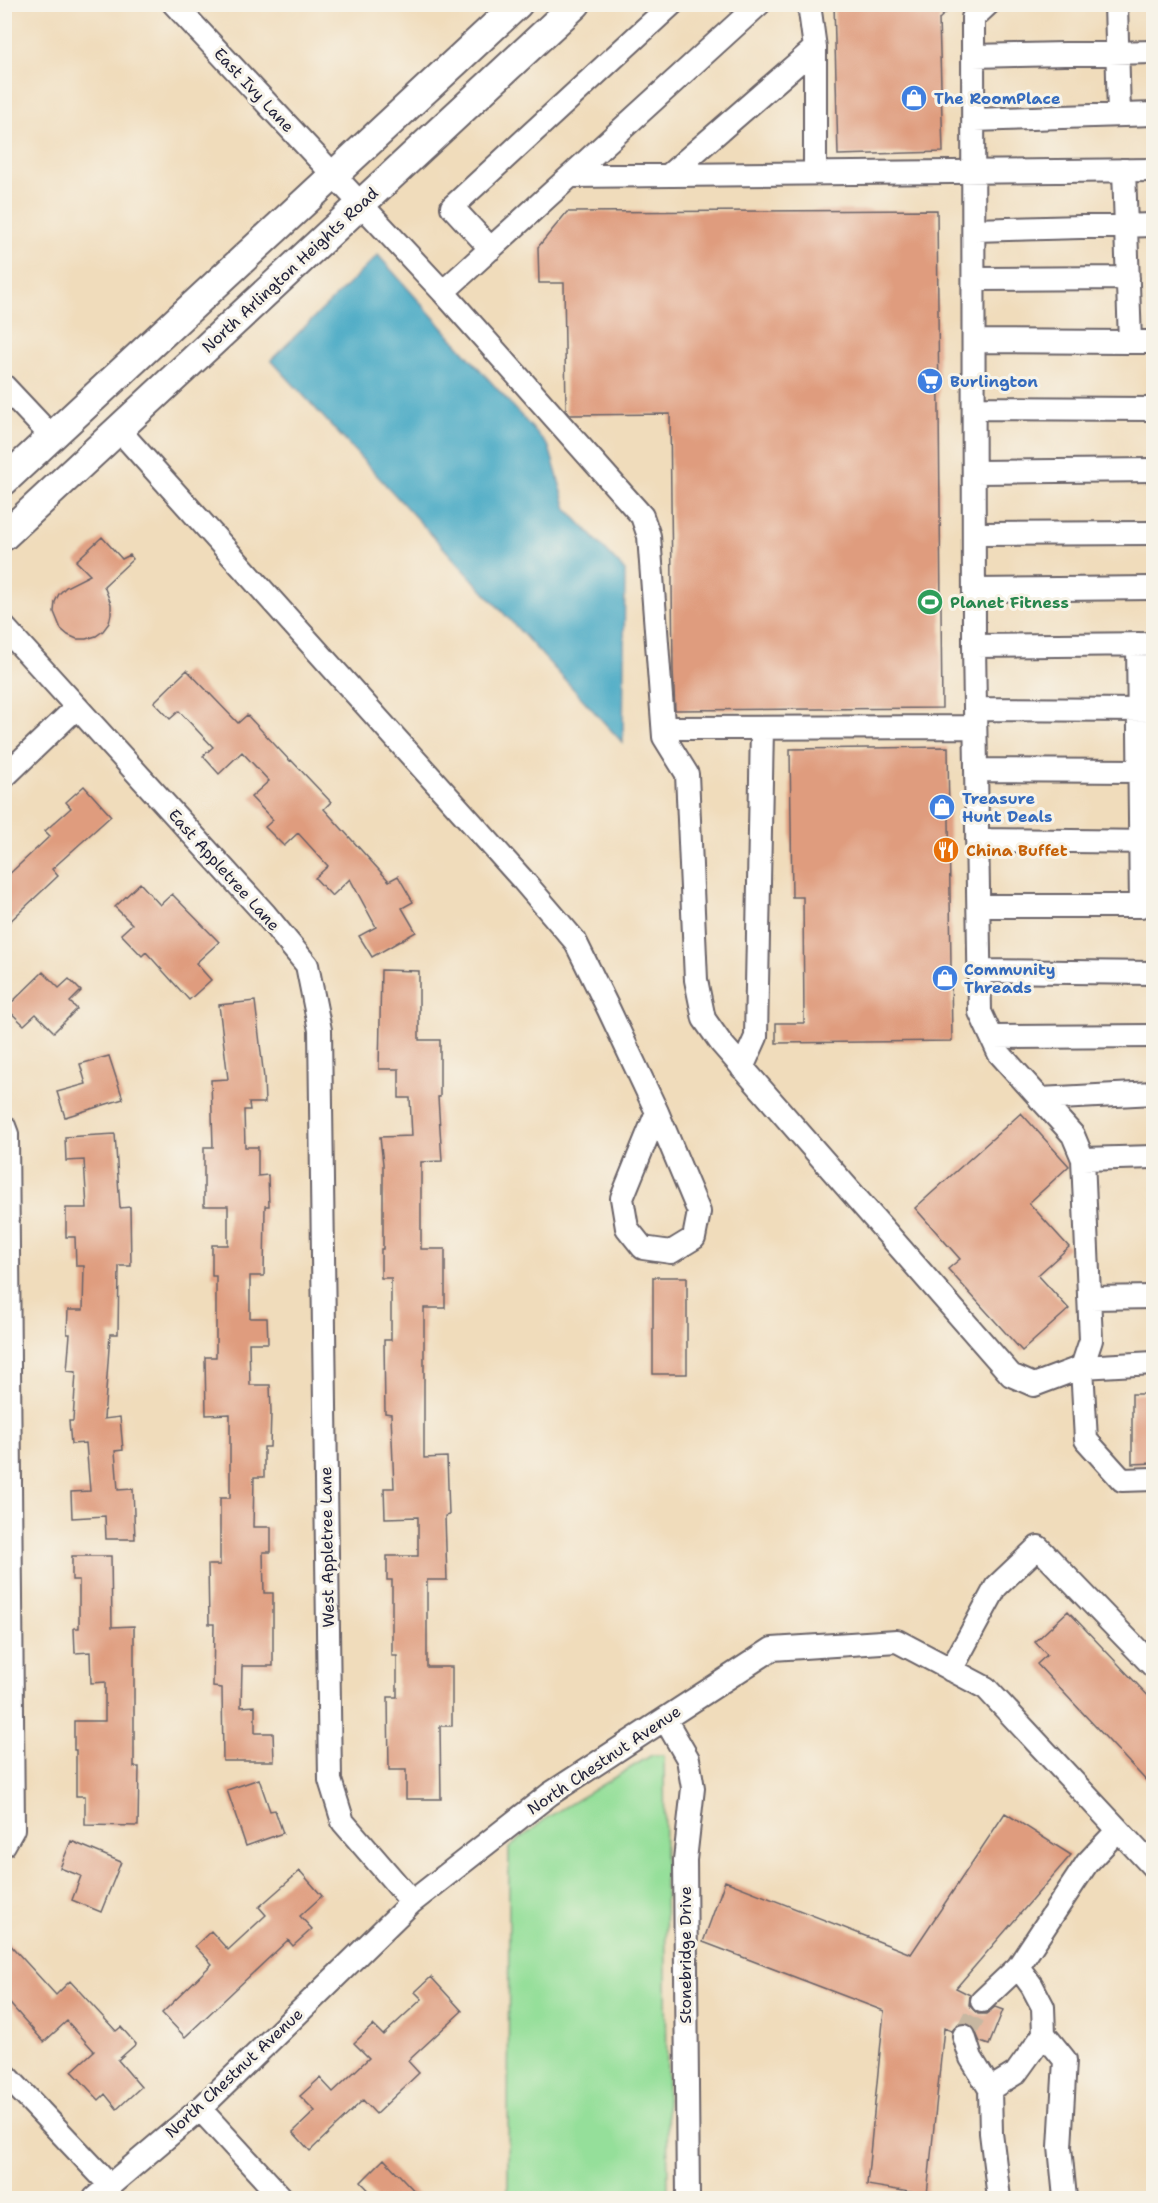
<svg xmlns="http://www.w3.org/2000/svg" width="1158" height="2203" viewBox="0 0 1158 2203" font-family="'Shantell Sans',sans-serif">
  <rect width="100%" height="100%" fill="#f7f3e8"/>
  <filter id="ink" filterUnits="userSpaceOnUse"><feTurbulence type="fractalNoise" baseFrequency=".0167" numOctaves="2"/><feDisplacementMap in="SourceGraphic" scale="12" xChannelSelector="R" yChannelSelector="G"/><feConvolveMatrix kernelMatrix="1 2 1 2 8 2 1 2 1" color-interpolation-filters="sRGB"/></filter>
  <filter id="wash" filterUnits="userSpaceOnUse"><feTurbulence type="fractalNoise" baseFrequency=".008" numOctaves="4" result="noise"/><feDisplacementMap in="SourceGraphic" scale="24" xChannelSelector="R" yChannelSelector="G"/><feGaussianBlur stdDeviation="1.35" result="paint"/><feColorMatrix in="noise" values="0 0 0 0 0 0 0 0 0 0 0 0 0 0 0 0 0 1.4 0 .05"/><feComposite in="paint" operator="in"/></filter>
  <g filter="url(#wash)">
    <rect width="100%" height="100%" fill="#f0dcbb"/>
    <path fill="#95df9a" stroke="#5c806a" stroke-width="1.5" d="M 652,1755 L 664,1755 L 668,2198 L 508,2198 L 509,1848 L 548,1817 Z"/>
    <path fill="#45a8c4" stroke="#346580" stroke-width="1.5" d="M 378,255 L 549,447 L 567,509 L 625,571 L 623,743 L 271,360 Z"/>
    <g id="blocks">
      <path fill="#df9c7e" d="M 834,4 L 955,4 L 939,19 L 943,152 L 838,155 Z
        M 937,210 L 942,708 L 675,710 L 673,670 L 670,414 L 570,415 L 566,410 L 564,283 L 539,283 L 538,247 L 567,212 Z
        M 102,537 L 122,559 L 130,555 L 133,559 L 104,586 L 111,604 L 111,614 L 109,623 L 103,631 L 96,636 L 86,639 L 77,639 L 68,635 L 61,629 L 54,612 L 55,602 L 59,594 L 66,587 L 90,575 L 76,561 Z
        M 187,670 L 238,723 L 247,715 L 290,761 L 291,760 L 331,802 L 324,809 L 389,881 L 398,876 L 413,902 L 402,908 L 416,932 L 372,957 L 359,936 L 376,927 L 350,879 L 332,896 L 315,878 L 328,866 L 298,833 L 284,846 L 265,827 L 273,820 L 251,797 L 269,781 L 242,752 L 219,774 L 203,756 L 213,747 L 179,711 L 170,719 L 154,702 Z
        M 948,747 L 952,1041 L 776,1043 L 776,1023 L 804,1023 L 803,897 L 792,897 L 790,749 Z
        M 84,786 L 111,816 L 52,869 L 58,876 L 4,927 L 4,879 L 50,836 L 45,831 L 71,808 L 66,802 Z
        M 140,883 L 160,905 L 172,894 L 219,942 L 196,963 L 211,980 L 189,1000 L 146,952 L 142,956 L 121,934 L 132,924 L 115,907 Z
        M 381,970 L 419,971 L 419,1040 L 440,1040 L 440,1097 L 438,1097 L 442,1161 L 421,1162 L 421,1249 L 445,1249 L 445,1308 L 424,1308 L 424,1458 L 447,1457 L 449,1515 L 445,1516 L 447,1580 L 427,1580 L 427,1667 L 452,1667 L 452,1726 L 440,1726 L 441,1799 L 406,1799 L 406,1770 L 389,1770 L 388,1697 L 397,1697 L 397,1656 L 392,1656 L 392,1580 L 387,1580 L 387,1556 L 418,1556 L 418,1517 L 385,1518 L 384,1488 L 394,1488 L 391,1414 L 385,1413 L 384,1340 L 391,1340 L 391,1278 L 381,1278 L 381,1249 L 383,1249 L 383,1164 L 380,1137 L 412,1136 L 410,1098 L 399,1098 L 399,1069 L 379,1069 Z
        M 43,972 L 59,988 L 69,979 L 81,991 L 70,1002 L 77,1009 L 54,1032 L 36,1014 L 24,1025 L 6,1008 Z
        M 255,1001 L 264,1078 L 265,1103 L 249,1103 L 250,1110 L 244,1110 L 245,1147 L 258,1147 L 258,1176 L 268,1175 L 269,1206 L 265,1206 L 264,1276 L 250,1276 L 250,1318 L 267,1318 L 268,1343 L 249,1343 L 250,1385 L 270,1385 L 271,1412 L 270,1447 L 264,1447 L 264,1477 L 254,1477 L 253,1527 L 271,1527 L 271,1552 L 263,1552 L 264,1593 L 273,1593 L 273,1666 L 242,1666 L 241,1707 L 255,1706 L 255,1733 L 273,1733 L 274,1761 L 223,1761 L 222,1688 L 213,1687 L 214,1624 L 209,1624 L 208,1565 L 220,1565 L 220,1498 L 230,1498 L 230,1414 L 206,1415 L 205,1357 L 216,1357 L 216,1276 L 212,1276 L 212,1245 L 228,1245 L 228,1206 L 204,1206 L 204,1147 L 213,1147 L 211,1080 L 228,1079 L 219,1005 Z
        M 109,1056 L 123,1099 L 65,1117 L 57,1092 L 86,1084 L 80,1064 Z
        M 1021,1113 L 1069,1166 L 1029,1203 L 1069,1247 L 1038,1275 L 1069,1309 L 1022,1351 L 948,1269 L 960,1259 L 915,1208 Z
        M 115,1134 L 120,1208 L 130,1207 L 131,1266 L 119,1266 L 118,1334 L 110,1334 L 104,1419 L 120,1417 L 123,1450 L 115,1451 L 118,1490 L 133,1489 L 135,1539 L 106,1539 L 105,1516 L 72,1518 L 71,1492 L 90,1491 L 86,1443 L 71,1444 L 69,1421 L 73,1421 L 76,1372 L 67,1371 L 70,1334 L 67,1334 L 68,1310 L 83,1310 L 84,1266 L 76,1266 L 75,1237 L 66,1237 L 66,1208 L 87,1208 L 84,1160 L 66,1161 L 65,1137 Z
        M 653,1277 L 687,1277 L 687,1374 L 653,1374 Z
        M 1132,1394 L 1154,1394 L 1154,1463 L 1132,1464 Z
        M 72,1556 L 111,1556 L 112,1627 L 134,1626 L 134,1767 L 139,1767 L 138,1826 L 85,1825 L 85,1796 L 76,1796 L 76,1750 L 74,1750 L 74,1721 L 105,1721 L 105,1682 L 91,1683 L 90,1652 L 75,1653 L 74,1628 L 79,1628 L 79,1580 L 72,1580 Z
        M 1068,1611 L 1154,1702 L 1154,1789 L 1037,1664 L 1047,1655 L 1035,1642 Z
        M 259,1779 L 270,1811 L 275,1810 L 283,1833 L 246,1846 L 227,1790 Z
        M 1005,1813 L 1071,1855 L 956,1988 L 970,1995 L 969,2005 L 978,2014 L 986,2014 L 995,2007 L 1003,2010 L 989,2045 L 980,2042 L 973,2026 L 967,2023 L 959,2023 L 952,2031 L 944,2028 L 927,2195 L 867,2185 L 884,2011 L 703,1942 L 725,1881 L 911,1954 Z
        M 71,1841 L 121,1862 L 101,1912 L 72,1900 L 81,1876 L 60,1868 Z
        M 300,1871 L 322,1896 L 300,1916 L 312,1929 L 293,1946 L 288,1940 L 185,2037 L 162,2013 L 212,1964 L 195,1946 L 211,1931 L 228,1950 L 266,1915 L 259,1907 Z
        M 4,1938 L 56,1995 L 70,1981 L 116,2031 L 121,2027 L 136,2044 L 118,2060 L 141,2087 L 117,2109 L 105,2094 L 99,2100 L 72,2071 L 94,2051 L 67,2021 L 44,2042 L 4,1997 Z
        M 431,1977 L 462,2011 L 408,2061 L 419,2073 L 376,2114 L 363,2100 L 310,2151 L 293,2132 L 315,2111 L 300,2096 L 320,2078 L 333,2092 L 369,2058 L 354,2043 L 373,2025 L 383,2035 L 422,1999 L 415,1992 Z
        M 384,2159 L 422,2199 L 377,2199 L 361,2182 Z"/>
    </g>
  </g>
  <g filter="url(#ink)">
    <use href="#blocks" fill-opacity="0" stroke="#6a6368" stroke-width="1.5"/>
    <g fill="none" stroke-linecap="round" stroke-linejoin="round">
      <path stroke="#c7b7a1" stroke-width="22" stroke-dasharray="22 11" stroke-linecap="butt" d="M 964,2036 L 982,2001"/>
      <defs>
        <path id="minor" d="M 174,4 L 443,292 L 642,516 L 649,536 L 664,737 L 687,774 L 696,980 L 704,1019 L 721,1043 L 1011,1375 L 1034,1385 L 1082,1367 L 1154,1363
          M 988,4 L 973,18 L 974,646 L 980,1012 L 999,1053 L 1073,1135 L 1083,1159 L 1091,1340 L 1082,1367 L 1086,1440 L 1122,1480 L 1154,1479
          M 1116,4 L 1119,115
          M 974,56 L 1154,52
          M 975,120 L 1154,114
          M 1124,170 L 1130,342 L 1154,342
          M 815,173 L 815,48
          M 669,175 L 815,48 L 809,4
          M 571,176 L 1154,170
          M 975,230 L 1154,225
          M 491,249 L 452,207 L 672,4
          M 975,279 L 1128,278
          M 443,292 L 759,4
          M 975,341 L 1130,342
          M 4,386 L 52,437
          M 975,408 L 1154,409
          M 118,429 L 522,879 L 575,941 L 609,1010 L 657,1112 L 699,1212 L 694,1238 L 671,1252 L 643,1248 L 627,1228 L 622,1198 L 657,1112
          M 975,472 L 1154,470
          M 974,534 L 1154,533
          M 974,590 L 1154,588
          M 4,627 L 265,914 L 307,965 L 320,1030 L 330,1780 L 343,1822 L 412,1902
          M 974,646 L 1153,644
          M 975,709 L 1154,710
          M 664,728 L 975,727
          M 976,770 L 1139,771
          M 4,777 L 77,707
          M 977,840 L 1153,842
          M 979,906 L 1141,906 L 1138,644
          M 979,971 L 1154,973
          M 992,1037 L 1154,1036
          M 742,1068 L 756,1037 L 762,728
          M 1040,1099 L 1154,1093
          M 4,1126 L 7,1134 L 13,1829 L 4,1845
          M 1083,1159 L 1154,1157
          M 1090,1298 L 1154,1297
          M 951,1670 L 996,1587 L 1038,1547 L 1154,1667
          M 665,1719 L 688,1759 L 693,1788 L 685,1860 L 688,2198
          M 982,2001 L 1018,1967
          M 964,2036 L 971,2058 L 990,2089
          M 4,2073 L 110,2185
          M 200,2109 L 282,2198
          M 95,2198 L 200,2109 L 412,1902 L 550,1794 L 772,1649 L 897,1641 L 986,1688 L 1154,1868
          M 999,2198 L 991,2133 L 990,2089 L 1016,2073 L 1044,2034
          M 1065,2198 L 1060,2147 L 1065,2060 L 1044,2034 L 1043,2007 L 1032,1986 L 1018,1967 L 1087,1863 L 1118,1830"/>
        <path id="major" d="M 4,481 L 518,4
          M 4,536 L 576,4"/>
      </defs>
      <use href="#minor" stroke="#6a6368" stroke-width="26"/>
      <use href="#major" stroke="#6a6368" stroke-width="32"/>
      <use href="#minor" stroke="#fff" stroke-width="22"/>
      <use href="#major" stroke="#fff" stroke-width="28"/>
    </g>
  </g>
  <defs>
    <symbol id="shop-disc" viewBox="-11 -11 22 22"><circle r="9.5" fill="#3f7fe0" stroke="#f7f3e8"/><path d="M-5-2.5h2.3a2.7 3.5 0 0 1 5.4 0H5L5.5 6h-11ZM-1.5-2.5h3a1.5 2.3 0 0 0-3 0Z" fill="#fff"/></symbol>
    <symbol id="supermarket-disc" viewBox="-11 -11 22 22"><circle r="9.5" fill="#3f7fe0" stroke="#f7f3e8"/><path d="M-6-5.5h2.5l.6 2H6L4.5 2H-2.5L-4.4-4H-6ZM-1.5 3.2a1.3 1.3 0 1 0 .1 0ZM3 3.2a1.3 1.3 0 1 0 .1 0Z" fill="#fff"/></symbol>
    <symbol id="stadium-disc" viewBox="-11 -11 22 22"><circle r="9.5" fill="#2e9e5b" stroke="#f7f3e8"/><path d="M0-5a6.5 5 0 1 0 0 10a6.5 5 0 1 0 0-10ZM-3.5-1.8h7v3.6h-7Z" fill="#fff"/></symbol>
    <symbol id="restaurant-disc" viewBox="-11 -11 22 22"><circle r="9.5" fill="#e8710a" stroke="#f7f3e8"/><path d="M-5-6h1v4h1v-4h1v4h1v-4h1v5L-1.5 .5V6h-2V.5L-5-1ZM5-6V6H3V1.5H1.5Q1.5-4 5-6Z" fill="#fff"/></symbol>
  </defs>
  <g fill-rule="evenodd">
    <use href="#shop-disc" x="899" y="83" width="30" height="30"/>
    <use href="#supermarket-disc" x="915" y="366" width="30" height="30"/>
    <use href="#stadium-disc" x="915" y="587" width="30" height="30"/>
    <use href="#shop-disc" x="927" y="792" width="30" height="30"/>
    <use href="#restaurant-disc" x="931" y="835" width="30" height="30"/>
    <use href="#shop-disc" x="930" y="963" width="30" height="30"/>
  </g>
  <g text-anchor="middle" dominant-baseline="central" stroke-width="6" stroke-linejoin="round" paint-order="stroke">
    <g font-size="16" fill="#22223b" stroke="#f7f3e8">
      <text transform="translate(254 90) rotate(47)">East Ivy Lane</text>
      <text transform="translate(290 270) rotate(-43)">North Arlington Heights Road</text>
      <text transform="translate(224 870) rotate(48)">East Appletree Lane</text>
      <text transform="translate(327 1547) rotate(-91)">West Appletree Lane</text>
      <text transform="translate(604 1760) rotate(-34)">North Chestnut Avenue</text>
      <text transform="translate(685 1955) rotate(-90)">Stonebridge Drive</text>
      <text transform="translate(234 2073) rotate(-43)">North Chestnut Avenue</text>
    </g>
    <g font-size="16" font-weight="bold" fill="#366cbe" stroke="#f7f3e8" text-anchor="start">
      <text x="934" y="98">The RoomPlace</text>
      <text x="950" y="381">Burlington</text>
      <text x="962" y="798">Treasure<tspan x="962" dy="18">Hunt Deals</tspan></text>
      <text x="964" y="969">Community<tspan x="964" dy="18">Threads</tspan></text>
    </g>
    <g font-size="16" font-weight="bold" fill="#27864d" stroke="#f7f3e8" text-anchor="start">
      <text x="950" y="602">Planet Fitness</text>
    </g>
    <g font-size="16" font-weight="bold" fill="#c56008" stroke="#f7f3e8" text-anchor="start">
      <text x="966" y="850">China Buffet</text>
    </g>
  </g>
  <rect width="1158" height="2203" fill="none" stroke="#f7f3e8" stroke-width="24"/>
</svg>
